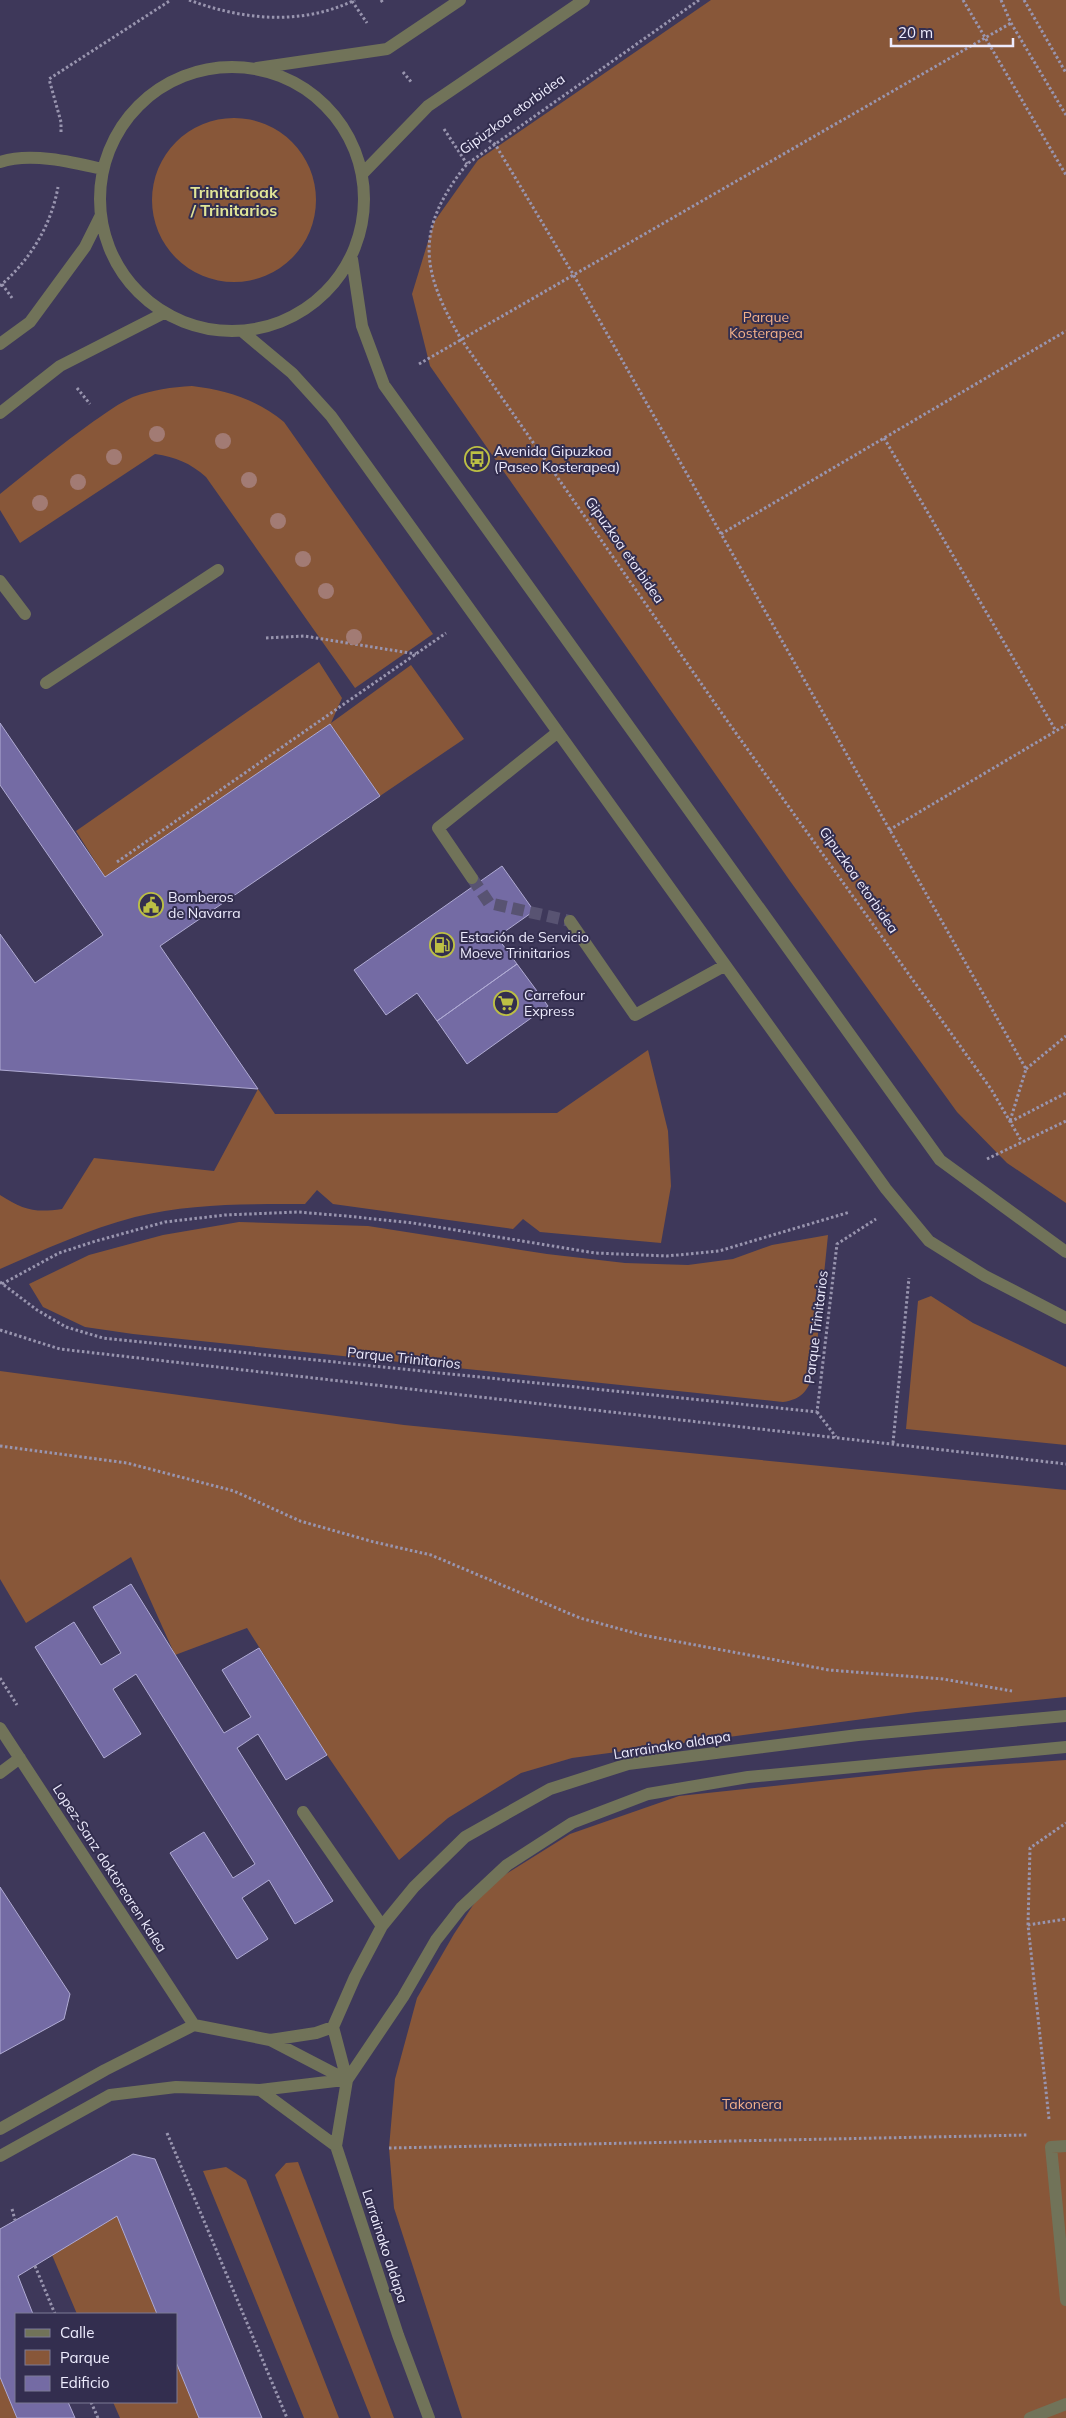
<svg xmlns="http://www.w3.org/2000/svg" width="1066" height="2418" viewBox="0 0 1066 2418" font-family="Mulish,sans-serif">
  <rect width="100%" height="100%" fill="#3e385a"/>
  <path fill="#885739" d="M 711,0 L 1066,0 L 1066,1203 L 1007,1163 L 957,1112 L 790,881 L 430,366 L 412,294 L 434,222 L 478,160 Z
    M152 200a82 82 0 1 1 164 0a82 82 0 1 1-164 0Z
    M 192,386 C 227,390 257,400 284,422 L 433,634 L 355,688 L 206,477 C 190,463 176,457 155,454 L 20,543 L 0,510 L 0,494 C 31,469 62,444 94,421 C 106,413 119,403 133,397 C 152,390 172,387 192,386 Z
    M 319,662 L 342,698 L 331,723 L 411,665 L 464,739 L 380,796 L 330,724 L 105,877 L 76,831 Z
    M 648,1050 L 668,1131 L 671,1186 L 661,1243 L 540,1232 L 523,1219 L 513,1229 L 333,1204 L 317,1190 L 305,1204 C 248,1204 190,1203 135,1217 C 88,1229 44,1250 0,1269 L 0,1195 C 23,1210 35,1213 62,1209 L 94,1158 L 214,1171 L 258,1089 L 275,1114 L 557,1113 Z
    M 239,1222 L 368,1226 L 547,1254 L 625,1263 L 688,1265 L 733,1259 L 772,1245 L 828,1235 L 814,1373 C 807,1392 802,1399 783,1402 L 133,1334 L 85,1327 L 43,1307 L 29,1284 L 89,1255 L 163,1235 Z
    M 931,1296 L 973,1323 L 1066,1367 L 1066,1445 L 906,1429 L 918,1301 Z
    M 0,1371 L 404,1425 L 1066,1490 L 1066,1697 L 916,1712 L 572,1758 L 521,1773 L 448,1818 L 399,1860 L 327,1755 L 247,1628 L 175,1655 L 131,1557 L 26,1623 L 0,1579 Z
    M 1066,1760 L 1066,2418 L 462,2418 L 394,2208 L 389,2148 L 395,2079 L 417,1998 L 454,1934 L 485,1887 L 570,1834 L 679,1796 L 934,1769 Z
    M 298,2162 L 394,2418 L 371,2418 L 275,2175 L 286,2163 Z
    M 226,2167 L 246,2180 L 339,2418 L 304,2418 L 203,2171 Z
    M 117,2216 L 157,2314 L 77,2314 L 52,2255 Z
    M 176,2362 L 199,2418 L 120,2418 L 113,2402 L 176,2402 Z
    M 0,2377 L 17,2418 L 0,2418 Z"/>
  <path fill="#746ba4" stroke="#b0abd4" d="M 0,723 L 105,877 L 330,724 L 380,796 L 160,946 L 258,1089 L 0,1070 L 0,934 L 35,983 L 103,935 L 0,785 Z
    M 502,866 L 534,911 L 497,937 L 517,964 L 437,1021 L 417,993 L 386,1015 L 354,970 Z
    M 517,964 L 548,1006 L 467,1064 L 437,1021 Z
    M 131,1584 L 224,1733 L 251,1717 L 222,1670 L 259,1648 L 327,1755 L 286,1780 L 258,1734 L 237,1748 L 333,1901 L 295,1924 L 269,1880 L 242,1898 L 268,1939 L 237,1959 L 170,1853 L 204,1832 L 233,1878 L 255,1864 L 136,1674 L 113,1689 L 141,1734 L 104,1758 L 35,1647 L 74,1622 L 101,1665 L 121,1653 L 93,1607 Z
    M 0,1887 L 70,1994 L 64,2019 L 0,2054 Z
    M 133,2154 L 155,2159 L 262,2418 L 199,2418 L 176,2362 L 176,2314 L 157,2314 L 117,2216 L 18,2276 L 33,2314 L 16,2314 L 16,2402 L 68,2402 L 75,2418 L 17,2418 L 0,2377 L 0,2229 Z"/>
  <g fill="none" stroke-linecap="round" stroke-linejoin="round">
    <path stroke="#585372" stroke-width="12" stroke-dasharray="12 6" stroke-linecap="butt" d="M 472,878 L 489,903 L 570,921"/>
    <path stroke="#9995af" stroke-width="3" stroke-dasharray="2.5 2.5" stroke-linecap="butt" d="M 189,0 C 243,20 301,26 355,0
      M 381,0 L 383,3
      M 699,0 L 467,164 C 414,230 421,270 461,339 L 728,722 L 991,1089 L 1022,1142
      M 963,0 L 1066,175
      M 1001,0 L 1011,23 L 1066,115
      M 1024,0 L 1066,73
      M 352,1 L 367,23
      M 403,72 L 412,83
      M 444,129 L 467,164
      M 61,132 L 61,122 L 49,79 L 171,0
      M 476,133 L 495,144 L 573,274 L 1026,1069 L 1010,1121
      M 2,284 L 12,298
      M 0,286 C 30,260 51,226 58,187
      M 419,364 L 1011,23
      M 77,388 L 90,404
      M 884,438 L 1056,731
      M 721,534 L 1066,331
      M 266,638 L 304,636 L 416,654
      M 889,830 L 1066,725
      M 117,862 L 446,633
      M 1026,1069 L 1066,1036
      M 1010,1122 L 1066,1093
      M 987,1159 L 1066,1121
      M 0,1282 L 37,1310 L 66,1327 L 103,1338 L 817,1412 L 837,1244 L 876,1219
      M 2,1284 L 59,1253 L 96,1241 L 165,1222 L 225,1215 L 298,1212 L 346,1216 L 413,1223 L 595,1253 L 667,1256 L 719,1251 L 850,1212
      M 0,1330 L 60,1349 L 1066,1464
      M 817,1412 L 836,1437
      M 893,1443 L 909,1278
      M 0,1446 L 127,1463 L 234,1491 L 300,1521 L 374,1542 L 431,1555 L 580,1618 L 642,1635 L 829,1670 L 943,1679 L 1012,1691
      M 0,1678 L 17,1705
      M 1028,1925 L 1030,1848 L 1066,1823
      M 1049,2119 L 1028,1925 L 1066,1919
      M 167,2133 L 287,2418
      M 389,2148 L 1027,2135
      M 12,2209 L 15,2220
      M 35,2266 L 55,2314
      M 91,2402 L 98,2418"/>
    <path stroke="#717359" stroke-width="12" d="M100 199a132 132 0 1 1 264 0a132 132 0 1 1-264 0Z
      M 257,68 L 387,49 L 460,0
      M 0,162 C 30,152 72,162 102,169
      M 364,172 L 428,106 L 584,0
      M 352,259 L 362,326 L 384,385 L 940,1160 L 1066,1252
      M 243,332 L 292,373 L 331,416 L 886,1189 L 929,1241 L 985,1276 L 1066,1318
      M 0,344 L 30,322 L 85,247 L 100,217
      M 0,413 L 60,366 L 164,313
      M 0,581 L 25,614
      M 46,683 L 218,570
      M 472,878 L 438,828 L 558,732
      M 570,921 L 635,1015 L 724,966
      M 0,1728 L 194,2025
      M 0,1773 L 20,1758
      M 303,1812 L 382,1926
      M 270,2040 L 316,2033 L 333,2027
      M 347,2080 L 403,1997 L 436,1940 L 461,1908 L 507,1865 L 572,1823 L 648,1794 L 748,1777 L 1066,1747
      M 260,2090 L 336,2146
      M 0,2129 L 105,2070 L 194,2025 L 270,2040 L 347,2080
      M 1066,2146 L 1051,2147 L 1066,2300
      M 0,2156 L 110,2095 L 176,2087 L 260,2090 L 344,2080
      M 429,2418 L 398,2335 L 336,2146 L 347,2080 L 333,2027 L 355,1977 L 382,1926 L 414,1887 L 465,1837 L 550,1789 L 628,1764 L 858,1735 L 1066,1716
      M 1030,2418 L 1066,2404"/>
  </g>
  <g fill="#a27b74">
    <circle cx="157" cy="434" r="8"/>
    <circle cx="223" cy="441" r="8"/>
    <circle cx="114" cy="457" r="8"/>
    <circle cx="249" cy="480" r="8"/>
    <circle cx="78" cy="482" r="8"/>
    <circle cx="40" cy="503" r="8"/>
    <circle cx="278" cy="521" r="8"/>
    <circle cx="303" cy="559" r="8"/>
    <circle cx="326" cy="591" r="8"/>
    <circle cx="354" cy="637" r="8"/>
  </g>
  <defs>
    <symbol id="bus-ring" viewBox="-11 -11 22 22"><circle r="9.5" fill="#332e4f" stroke="#bcbf44" stroke-width="1.5"/><path d="M-5-6H5V4H4V6H2V4H-2V6H-4V4H-5ZM-3.5-4V0h7V-4ZM-3.5 1.2v1.5H-2V1.2ZM2 1.2v1.5H3.5V1.2Z" fill="#bcbf44"/></symbol>
    <symbol id="civic-ring" viewBox="-11 -11 22 22"><circle r="9.5" fill="#332e4f" stroke="#bcbf44" stroke-width="1.5"/><path d="M-.6-6.5H3V-4.5H.6V-3L4-1V1h2V6H-6V1h2V-1L-.6-3ZM-1.2 2.5V6h2.4V2.5Z" fill="#bcbf44"/></symbol>
    <symbol id="fuel-ring" viewBox="-11 -11 22 22"><circle r="9.5" fill="#332e4f" stroke="#bcbf44" stroke-width="1.5"/><path d="M-5.5-6h7V0h2V4h1.3V-2.5L3-4.5l.8-.8L6-3V5H2.5V1h-1V6h-7ZM-4.2-4.7v3.2H.2V-4.7Z" fill="#bcbf44"/></symbol>
    <symbol id="supermarket-ring" viewBox="-11 -11 22 22"><circle r="9.5" fill="#332e4f" stroke="#bcbf44" stroke-width="1.5"/><path d="M-6-5.5h2.5l.6 2H6L4.5 2H-2.5L-4.4-4H-6ZM-1.5 3.2a1.3 1.3 0 1 0 .1 0ZM3 3.2a1.3 1.3 0 1 0 .1 0Z" fill="#bcbf44"/></symbol>
  </defs>
  <g fill-rule="evenodd">
    <use href="#bus-ring" x="463" y="445" width="28" height="28"/>
    <use href="#civic-ring" x="137" y="891" width="28" height="28"/>
    <use href="#fuel-ring" x="428" y="931" width="28" height="28"/>
    <use href="#supermarket-ring" x="492" y="989" width="28" height="28"/>
  </g>
  <g text-anchor="middle" dominant-baseline="central" stroke-width="4" stroke-linejoin="round" paint-order="stroke">
    <g font-size="14" fill="#edebfd" stroke="#332e4f">
      <text transform="translate(512 114) rotate(-36)">Gipuzkoa etorbidea</text>
      <text transform="translate(625 550) rotate(55)">Gipuzkoa etorbidea</text>
      <text transform="translate(859 880) rotate(55)">Gipuzkoa etorbidea</text>
      <text transform="translate(816 1327) rotate(-83)">Parque Trinitarios</text>
      <text transform="translate(404 1358) rotate(6)">Parque Trinitarios</text>
      <text transform="translate(672 1745) rotate(-9)">Larrainako aldapa</text>
      <text transform="translate(110 1868) rotate(57)">Lopez-Sanz doktorearen kalea</text>
      <text transform="translate(385 2246) rotate(72)">Larrainako aldapa</text>
    </g>
    <g font-size="14" fill="#f4b18a" stroke="#332e4f">
      <text x="766" y="317">Parque<tspan x="766" dy="16">Kosterapea</tspan></text>
      <text x="752" y="2104">Takonera</text>
    </g>
    <g font-size="14" fill="#edebfd" stroke="#332e4f" text-anchor="start">
      <text x="494" y="451">Avenida Gipuzkoa<tspan x="494" dy="16">(Paseo Kosterapea)</tspan></text>
      <text x="168" y="897">Bomberos<tspan x="168" dy="16">de Navarra</tspan></text>
      <text x="460" y="937">Estación de Servicio<tspan x="460" dy="16">Moeve Trinitarios</tspan></text>
      <text x="524" y="995">Carrefour<tspan x="524" dy="16">Express</tspan></text>
    </g>
    <g font-size="16" font-weight="bold" fill="#e1e597" stroke="#332e4f">
      <text x="234" y="192">Trinitarioak<tspan x="234" dy="18">/ Trinitarios</tspan></text>
    </g>
  </g>
  <rect x="15" y="2313" width="162" height="90" fill="#332e4f" stroke="#7d7a95"/>
  <rect x="25" y="2329" width="25" height="8" fill="#717359" stroke="#7d7a95"/>
  <text x="60" y="2338" font-size="15" fill="#edebfd">Calle</text>
  <rect x="25" y="2350" width="25" height="15" fill="#885739" stroke="#7d7a95"/>
  <text x="60" y="2363" font-size="15" fill="#edebfd">Parque</text>
  <rect x="25" y="2376" width="25" height="15" fill="#746ba4" stroke="#7d7a95"/>
  <text x="60" y="2388" font-size="15" fill="#edebfd">Edificio</text>
  <path d="M891 38v8h122v-8" fill="none" stroke="#edebfd" stroke-width="2.5"/>
  <text x="898" y="38" font-size="15" fill="#edebfd" stroke="#332e4f" stroke-width="4" paint-order="stroke">20 m</text>
</svg>
